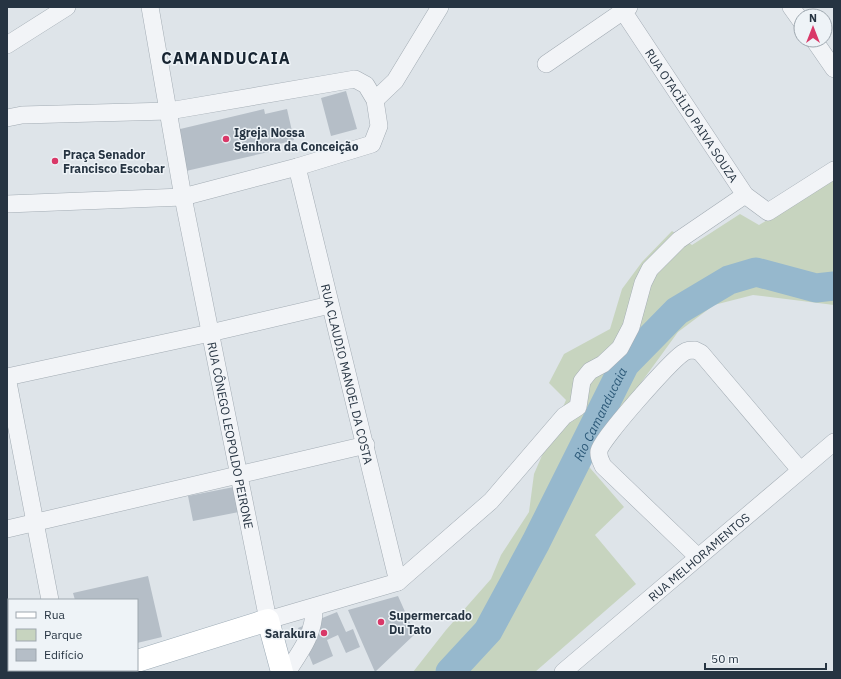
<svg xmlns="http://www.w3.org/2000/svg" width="841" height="679" viewBox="0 0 841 679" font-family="'IBM Plex Sans',sans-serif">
  <rect width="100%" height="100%" fill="#dee4e9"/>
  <path fill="#c7d4bf" d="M 834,180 L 834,305 L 753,295 L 714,305 L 678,332 L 584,461 L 624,507 L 595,535 L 636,584 L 535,672 L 413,672 L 446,630 L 491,579 L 501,555 L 529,512 L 534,474 L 566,400 L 549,383 L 564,354 L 610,329 L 622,289 L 642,262 L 672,231 L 692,245 L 740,214 L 759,225 Z"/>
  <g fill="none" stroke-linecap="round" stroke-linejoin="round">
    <path stroke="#96b8cd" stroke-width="29" id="s1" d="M 450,672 L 488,631 L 536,542 L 625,364 L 677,311 L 729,280 L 756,272 L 816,288 L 834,286"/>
  </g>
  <path fill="#b5bec7" d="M 346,91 L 357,129 L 331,136 L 321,98 Z
    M 264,109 L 265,114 L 287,109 L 294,140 L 272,146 L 273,151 L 186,171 L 176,130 Z
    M 239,486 L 244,511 L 193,521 L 188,496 Z
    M 148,576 L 162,637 L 137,643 L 137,600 L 75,600 L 73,593 Z
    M 398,596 L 415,634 L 375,672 L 348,610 Z
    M 337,612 L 346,632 L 353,629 L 360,647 L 346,653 L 338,635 L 327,640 L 333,656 L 313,665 L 298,628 Z"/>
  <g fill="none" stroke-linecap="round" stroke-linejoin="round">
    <defs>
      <g id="minor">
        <path id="s2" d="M 150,7 L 183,197 L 268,620 L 398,582 L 491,501 L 564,416 L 578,407 L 582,381 L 590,371 L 603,364 L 620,348 L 631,327 L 643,283 L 650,269 L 679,240 L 745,195"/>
        <path d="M 791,7 L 801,21"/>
        <path id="s3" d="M 623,11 L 745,195 L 768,212 L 834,170"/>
        <path d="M 814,40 L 834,69"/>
        <path d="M 7,45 L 67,7"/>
        <path d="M 546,64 L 629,7"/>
        <path d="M 375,100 L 395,81 L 440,7"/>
        <path d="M 7,118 L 22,115 L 169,111 L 355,79 L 366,85 L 375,100 L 379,126 L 372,144 L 297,167 L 183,197 L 7,204"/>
        <path id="s4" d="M 297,167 L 398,582"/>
        <path d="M 7,377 L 210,333 L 330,305"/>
        <path d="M 7,377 L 50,600"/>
        <path d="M 7,529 L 366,445"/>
        <path d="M 698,557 L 603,466 C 601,461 598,457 599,451 C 601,439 670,362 683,353 C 687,350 690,350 695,350 L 701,353 L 800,470"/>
        <path d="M 62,670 L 63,672"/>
        <path d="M 287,672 C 301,651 315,633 314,607"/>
        <path id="s5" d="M 563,672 L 834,442"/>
      </g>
      <path id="major" d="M 137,661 L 268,620 L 282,672
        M 103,672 L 109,670"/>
    </defs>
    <use href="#minor" stroke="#a3acb4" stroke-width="18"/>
    <use href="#major" stroke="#9dabb6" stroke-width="23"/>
    <use href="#minor" stroke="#f2f4f7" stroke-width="17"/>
    <use href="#major" stroke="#fff" stroke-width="22"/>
  </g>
  <g fill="#d93868" stroke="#eef3f7" stroke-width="1.5">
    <circle cx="226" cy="139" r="4"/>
    <circle cx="55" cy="161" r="4"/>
    <circle cx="381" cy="622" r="4"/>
    <circle cx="324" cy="633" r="4"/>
  </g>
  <g text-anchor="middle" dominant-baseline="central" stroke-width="3" stroke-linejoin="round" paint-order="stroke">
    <g font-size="12" fill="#263442" stroke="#eef3f7">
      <text stroke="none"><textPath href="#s3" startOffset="125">RUA OTACÍLIO PAIVA SOUZA</textPath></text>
      <text stroke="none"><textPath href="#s4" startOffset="213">RUA CLAUDIO MANOEL DA COSTA</textPath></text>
      <text stroke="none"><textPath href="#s2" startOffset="436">RUA CÔNEGO LEOPOLDO PEIRONE</textPath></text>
      <text stroke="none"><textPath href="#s5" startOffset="178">RUA MELHORAMENTOS</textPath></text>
    </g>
    <g font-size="12" font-weight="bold" fill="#263442" stroke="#eef3f7" text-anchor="start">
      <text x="234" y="132">Igreja Nossa<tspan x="234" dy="14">Senhora da Conceição</tspan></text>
      <text x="63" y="154">Praça Senador<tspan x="63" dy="14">Francisco Escobar</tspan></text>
      <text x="389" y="615">Supermercado<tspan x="389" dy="14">Du Tato</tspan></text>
      <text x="316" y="633" text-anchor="end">Sarakura</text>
    </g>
    <g font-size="13" font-style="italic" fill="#2d5a79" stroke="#eef3f7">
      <text stroke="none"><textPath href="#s1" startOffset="300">Rio Camanducaia</textPath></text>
    </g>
    <g font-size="16" font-weight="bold" letter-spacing="1" fill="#182532" stroke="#eef3f7">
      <text x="226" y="58">CAMANDUCAIA</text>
    </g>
  </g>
  <rect width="841" height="679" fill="none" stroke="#263442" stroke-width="16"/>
  <rect x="8" y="599" width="130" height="72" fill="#eef3f7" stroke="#9ea7af"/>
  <rect x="16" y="612" width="20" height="6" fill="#ffffff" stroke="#9ea7af"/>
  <text x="44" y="619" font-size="12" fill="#263442">Rua</text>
  <rect x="16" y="629" width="20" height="12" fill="#c7d4bf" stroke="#9ea7af"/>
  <text x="44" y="639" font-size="12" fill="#263442">Parque</text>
  <rect x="16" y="649" width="20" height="12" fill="#b5bec7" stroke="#9ea7af"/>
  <text x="44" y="659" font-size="12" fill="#263442">Edifício</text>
  <g transform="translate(813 28)"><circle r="19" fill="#eef3f7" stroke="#9ea7af"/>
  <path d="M0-3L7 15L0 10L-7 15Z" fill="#d93868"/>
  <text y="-6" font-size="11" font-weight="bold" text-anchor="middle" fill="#263442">N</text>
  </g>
  <path d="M705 663v6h121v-6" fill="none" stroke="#263442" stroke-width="2"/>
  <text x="711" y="663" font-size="12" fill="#263442" stroke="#eef3f7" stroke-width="3" paint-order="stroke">50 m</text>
</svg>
